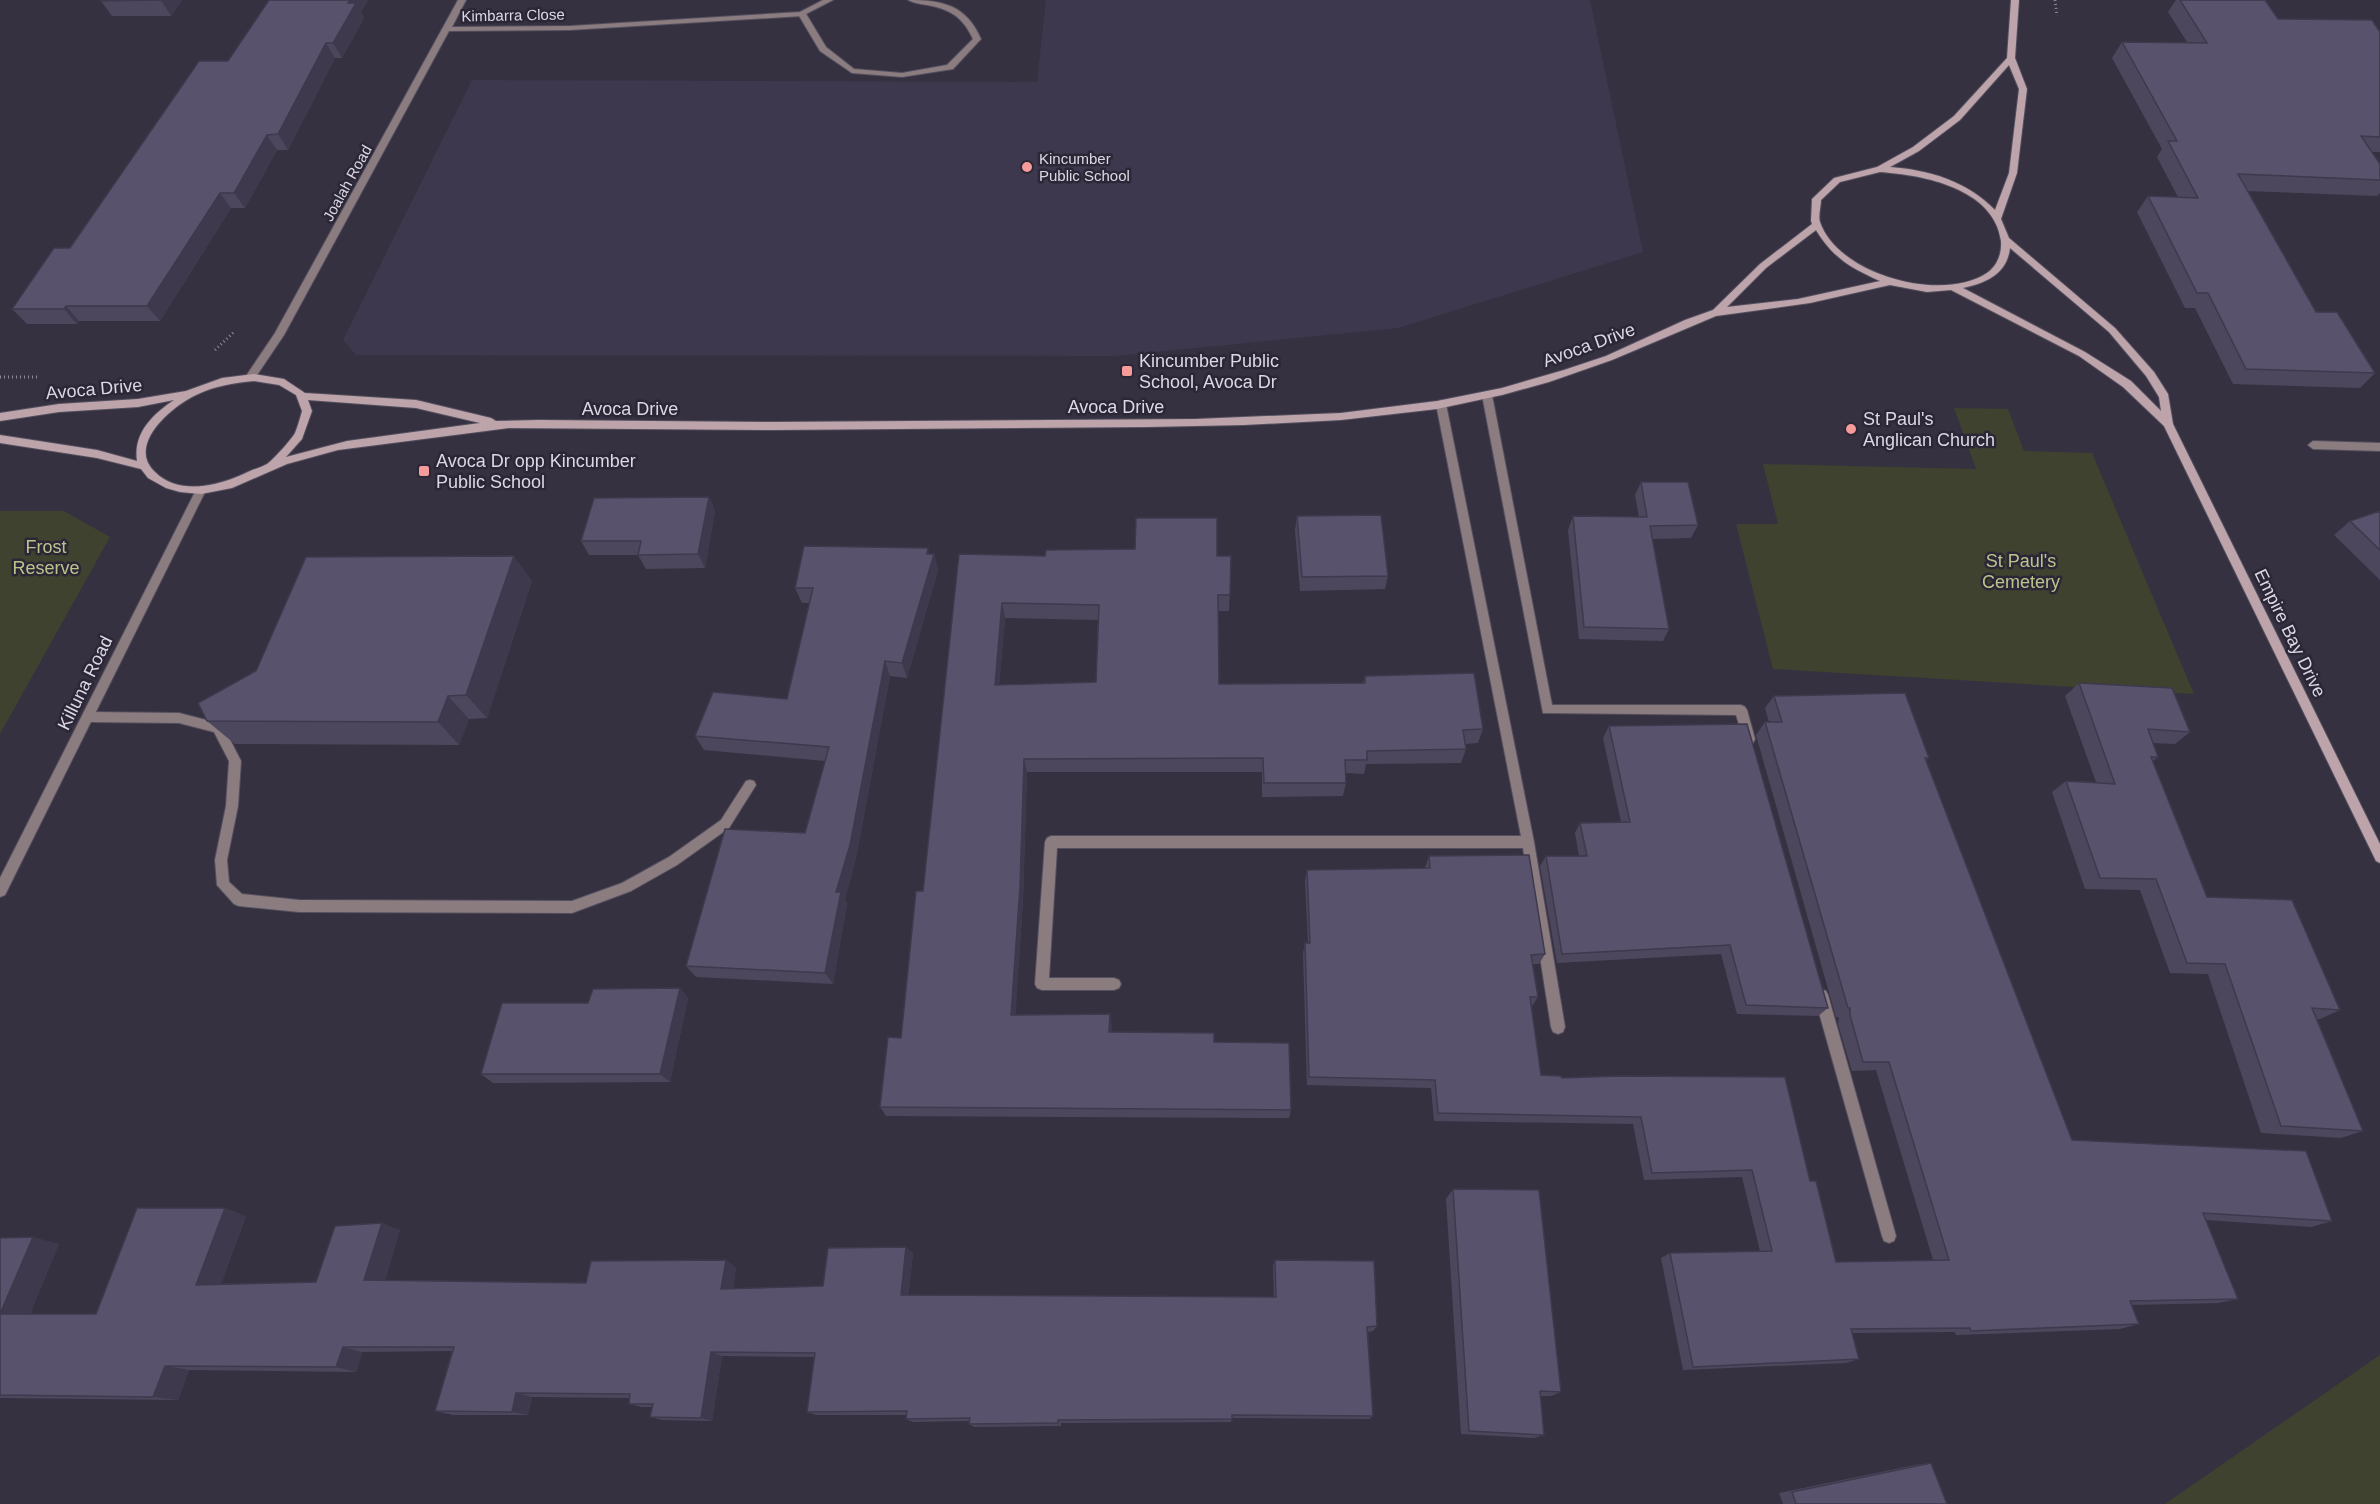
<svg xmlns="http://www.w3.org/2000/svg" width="2380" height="1504" viewBox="0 0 2380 1504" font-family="Arial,sans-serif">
  <rect width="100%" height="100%" fill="#363141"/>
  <path fill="#3e384e" d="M 1046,0 L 1590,0 L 1643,252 L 1398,328 L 1114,356 L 356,355 L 343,340 L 472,80 L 1037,82 Z"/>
  <path fill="#3f422f" d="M 1954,408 L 2008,409 L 2024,451 L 2092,453 L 2194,694 L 1773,669 L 1736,524 L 1778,524 L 1763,464 L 1976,469 Z
    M 0,511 L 64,511 L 110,537 L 0,734 Z
    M 2380,1355 L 2380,1504 L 2165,1504 Z"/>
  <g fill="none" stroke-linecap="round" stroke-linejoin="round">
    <defs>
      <path id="service" d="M 908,0 C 943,0 966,5 981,39 L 953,69 L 902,77 L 852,73 L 820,51 L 798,14 L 805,12 L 826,47 L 854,69 L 902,73 L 947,65 L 973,39 C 963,17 950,9 927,5 C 920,4 914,3 908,0 Z
        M 1487,391 L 1492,395 L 1552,705 L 1741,705 L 1745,707 L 1747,710 L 1755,739 L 1753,743 L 1745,743 L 1736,715 L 1543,713 L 1482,395 Z
        M 1441,400 L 1446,404 L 1534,842 L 1565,1027 L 1563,1032 L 1558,1034 L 1553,1032 L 1551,1027 L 1523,848 L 1057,848 L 1049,978 L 1114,978 L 1119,980 L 1121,984 L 1119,988 L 1114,990 L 1042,990 L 1037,988 L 1035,984 L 1045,842 L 1047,838 L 1051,836 L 1521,836 L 1436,404 Z
        M 89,712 L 179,713 L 222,724 L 241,761 L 238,806 L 227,860 L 229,882 L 242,894 L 299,900 L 572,901 L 622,883 L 669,857 L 721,820 L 746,781 L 750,780 L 754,781 L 756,785 L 729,828 L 677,865 L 631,891 L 572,913 L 299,912 L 239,906 L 234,904 L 217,885 L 215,860 L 226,806 L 229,761 L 214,732 L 179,723 L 89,722 L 85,721 L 83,717 L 85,713 Z
        M 1821,989 L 1826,991 L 1828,995 L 1896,1236 L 1894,1241 L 1889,1243 L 1884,1241 L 1882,1236 L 1814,995 L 1816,991 Z"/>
      <path id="minor" d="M 458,0 L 466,0 L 452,27 L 570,26 L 800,12 L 823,0 L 833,0 L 802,16 L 570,30 L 449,31 L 284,335 L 255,378 L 247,378 L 246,376 L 275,333 Z
        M 2313,441 L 2380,443 L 2380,451 L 2313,449 L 2308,445 Z
        M 201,486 L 206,490 L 5,895 L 0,897 L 0,878 L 196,490 Z"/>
      <path id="secondary" d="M 2011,0 L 2019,0 L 2015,58 L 2027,89 L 2017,173 L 2001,219 L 2009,238 L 2115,328 L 2154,372 L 2168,394 L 2173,424 L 2380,844 L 2380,863 L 2376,861 L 2164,426 L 2123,387 L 2079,356 L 1951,290 L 1927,292 L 1890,285 L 1810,303 L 1716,316 L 1612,360 L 1549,382 L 1502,395 L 1437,409 L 1341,420 L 1244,425 L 1147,427 L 775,430 L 509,428 L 338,450 L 287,464 L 232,488 L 201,494 L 180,492 L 166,488 L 148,478 L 141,469 L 97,458 L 0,443 L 0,435 L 97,450 L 137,461 C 133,433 153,414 174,400 L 138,407 L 59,412 L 0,421 L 0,413 L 59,404 L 138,399 L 186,391 L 222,378 L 254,374 L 284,379 L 305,393 L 416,400 L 491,418 L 496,421 L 538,420 L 775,422 L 1196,419 L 1341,413 L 1437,401 L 1502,388 L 1564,370 L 1606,356 L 1685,320 L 1713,310 L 1760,264 L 1812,224 L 1811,221 L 1812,199 L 1834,178 L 1877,167 L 1913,147 L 1954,116 L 2007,58 ZM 2009,65 L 2019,89 L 2009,173 L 1995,210 C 1967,181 1929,170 1890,167 L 1919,151 L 1960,120 ZM 1880,172 C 1923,175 1994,188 2001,241 C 2002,254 1997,266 1987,273 C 1942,303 1838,275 1820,222 C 1818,216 1821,206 1821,200 L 1840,182 ZM 1816,230 C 1833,258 1851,268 1880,281 L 1798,299 L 1727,307 L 1766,268 ZM 2010,248 L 2109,332 L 2146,376 L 2159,397 L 2161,411 L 2131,381 L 2085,352 L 1963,288 C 1986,283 2007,274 2010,248 ZM 254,381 L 279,385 L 296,395 L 302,411 C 300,418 298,426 295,433 C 291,440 274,459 267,464 C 262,467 255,469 250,471 C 222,485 180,497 155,472 C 126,445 172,406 196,395 C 214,386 233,383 254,381 ZM 308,400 L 416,408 L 480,423 L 347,441 L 286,457 L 302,439 L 312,411 Z"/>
    </defs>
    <use href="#service" stroke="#544f5e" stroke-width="2"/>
    <use href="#minor" stroke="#544f5e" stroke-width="2"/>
    <use href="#secondary" stroke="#544f5e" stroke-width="2"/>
    <path stroke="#8e8a97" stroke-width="3" stroke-dasharray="1 3" stroke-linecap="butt" d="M 2055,0 L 2057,16
      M 215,350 L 235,331
      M 0,377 L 38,377"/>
    <use href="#service" fill="#8b7c80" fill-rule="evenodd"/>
    <use href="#minor" fill="#8b7c80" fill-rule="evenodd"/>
    <use href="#secondary" fill="#bca4aa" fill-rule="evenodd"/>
  </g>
  <path fill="#4d475e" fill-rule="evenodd" d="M 182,0 L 171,16 L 112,16 L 101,1 Z
    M 269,0 L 368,0 L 361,12 L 364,18 L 342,58 L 335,58 L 288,150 L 277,150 L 245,208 L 231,208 L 160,321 L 79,321 L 77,324 L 27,324 L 12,309 L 70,248 L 228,61 Z
    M 2176,0 L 2265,0 L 2278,19 L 2380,32 L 2380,152 L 2372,152 L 2380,164 L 2380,193 L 2377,196 L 2247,191 L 2316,312 L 2375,373 L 2360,388 L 2233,384 L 2195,308 L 2185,308 L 2137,212 L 2148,196 L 2178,197 L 2157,157 L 2162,149 L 2112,58 L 2122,42 L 2187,42 L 2168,12 Z
    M 1641,482 L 1698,525 L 1691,538 L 1652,539 L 1669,629 L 1663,641 L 1579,639 L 1568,530 L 1573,516 L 1639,517 L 1635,495 Z
    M 709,497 L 715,511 L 705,568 L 646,569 L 638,555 L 589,555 L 581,541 Z
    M 2380,511 L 2380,580 L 2334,535 L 2350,521 Z
    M 1297,516 L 1388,576 L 1385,589 L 1300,591 L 1295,530 Z
    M 934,554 L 938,570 L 907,678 L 890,676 L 856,858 L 845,899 L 847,904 L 833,984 L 696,977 L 686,966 L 805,833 L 825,761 L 704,750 L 695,736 L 787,699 L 809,603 L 802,603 L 795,588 Z
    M 959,554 L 1045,556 L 1231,556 L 1229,611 L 1218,611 L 1219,684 L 1363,683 L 1365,676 L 1483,729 L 1478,743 L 1465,744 L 1466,749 L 1461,763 L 1366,764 L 1364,774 L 1346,773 L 1346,783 L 1343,796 L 1262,797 L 1262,772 L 1027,772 L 1023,900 L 1015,1015 L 1112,1025 L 1111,1032 L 1214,1042 L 1291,1110 L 1289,1118 L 886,1116 L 880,1107 L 901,1038 L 923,891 ZM 1005,618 L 1098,620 L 1096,682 L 999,685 Z
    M 532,581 L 487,718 L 469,719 L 459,745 L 235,744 L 207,721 Z
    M 2079,683 L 2190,732 L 2175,744 L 2153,743 L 2158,757 L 2153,761 L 2207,897 L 2340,1010 L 2320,1019 L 2317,1019 L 2363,1131 L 2341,1138 L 2261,1133 L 2208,974 L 2170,973 L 2140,890 L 2085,889 L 2052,792 L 2066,781 L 2096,782 L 2065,696 Z
    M 1774,696 L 1929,758 L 1926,760 L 2072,1140 L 2332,1221 L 2311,1227 L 2206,1220 L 2238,1299 L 2218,1303 L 2132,1305 L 2139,1324 L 2120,1329 L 1956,1335 L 1955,1332 L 1852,1333 L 1859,1359 L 1846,1363 L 1683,1370 L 1661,1258 L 1670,1253 L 1760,1251 L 1742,1177 L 1644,1180 L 1633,1124 L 1434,1121 L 1431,1088 L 1307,1085 L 1303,953 L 1305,943 L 1308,943 L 1305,881 L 1307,870 L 1425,868 L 1429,856 L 1545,954 L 1539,964 L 1532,964 L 1538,997 L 1532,1006 L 1531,1006 L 1541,1075 L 1562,1078 L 1810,1181 L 1836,1262 L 1933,1260 L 1876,1070 L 1852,1071 L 1838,1024 L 1839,1017 L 1836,1017 L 1756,735 L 1765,722 L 1769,722 L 1765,708 Z
    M 1609,726 L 1828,1008 L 1818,1016 L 1737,1014 L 1721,954 L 1557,963 L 1540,866 L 1546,856 L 1579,856 L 1575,833 L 1580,823 L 1621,822 L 1603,738 Z
    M 680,988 L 688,998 L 670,1082 L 493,1083 L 481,1074 L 588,1003 Z
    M 1453,1189 L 1561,1392 L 1551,1396 L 1541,1396 L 1544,1435 L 1534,1438 L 1461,1434 L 1446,1199 Z
    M 246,1216 L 221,1284 L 316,1282 L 400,1230 L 385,1280 L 586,1283 L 736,1267 L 733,1289 L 823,1286 L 906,1247 L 913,1254 L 908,1295 L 1274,1297 L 1273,1266 L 1275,1260 L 1377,1326 L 1373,1331 L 1368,1332 L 1373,1416 L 1369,1419 L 1232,1418 L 1231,1422 L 1061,1423 L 1061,1426 L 974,1427 L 969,1424 L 969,1421 L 913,1422 L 906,1419 L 907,1415 L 816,1415 L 807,1412 L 814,1357 L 722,1356 L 712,1421 L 663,1420 L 650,1417 L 652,1407 L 642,1407 L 629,1404 L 630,1398 L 532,1397 L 528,1415 L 453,1415 L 435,1411 L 452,1351 L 362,1352 L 356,1372 L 189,1370 L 178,1400 L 0,1398 L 0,1238 L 59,1244 L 30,1314 L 96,1314 Z
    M 1931,1463 L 1947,1504 L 1783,1504 L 1779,1493 L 1915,1465 Z"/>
  <path fill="#3e394c" d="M 161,0 L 182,0 L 171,16 Z
    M 350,0 L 368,0 L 361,12 L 364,18 L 342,58 L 333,43 Z
    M 326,43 L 335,58 L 288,150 L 278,134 Z
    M 267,135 L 277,150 L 245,208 L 234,193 Z
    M 220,193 L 231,208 L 160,321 L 147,306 Z
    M 66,306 L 79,321 L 77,324 L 64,309 Z
    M 709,497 L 715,511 L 705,568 L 698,554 Z
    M 928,548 L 931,562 L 934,554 L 938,570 L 907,678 L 902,663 Z
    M 514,556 L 532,581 L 487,718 L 466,695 Z
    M 1002,603 L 1005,618 L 998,699 L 995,685 Z
    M 885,661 L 890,676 L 856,858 L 845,899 L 847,904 L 833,984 L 825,973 L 836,892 Z
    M 448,696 L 469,719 L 459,745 L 438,722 Z
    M 1024,759 L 1027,772 L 1023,900 L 1015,1025 L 1011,1015 Z
    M 680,988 L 688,998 L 670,1082 L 660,1074 Z
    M 1110,1014 L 1112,1025 L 1111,1042 L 1109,1032 Z
    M 225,1208 L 246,1216 L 219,1290 L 196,1285 Z
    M 382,1223 L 400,1230 L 383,1286 L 364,1280 Z
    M 33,1237 L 59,1244 L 28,1319 L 0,1314 Z
    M 906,1247 L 913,1254 L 908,1301 L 901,1295 Z
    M 726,1260 L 736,1267 L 732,1295 L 721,1289 Z
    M 343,1347 L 362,1352 L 356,1372 L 336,1367 Z
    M 711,1352 L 722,1356 L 712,1421 L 701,1418 Z
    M 165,1366 L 189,1370 L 178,1400 L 153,1397 Z
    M 516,1393 L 532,1397 L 528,1415 L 512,1412 Z"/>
  <path fill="#59526d" stroke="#3e394c" stroke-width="1.5" fill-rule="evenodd" d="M 102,0 L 161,0 L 101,1 Z
    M 269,0 L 350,0 L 348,3 L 356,3 L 333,43 L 326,43 L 278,134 L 267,135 L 234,193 L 220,193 L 147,306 L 66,306 L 64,309 L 12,309 L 54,248 L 70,248 L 199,61 L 228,61 Z
    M 2180,0 L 2265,0 L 2278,19 L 2372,20 L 2380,32 L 2380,137 L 2361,136 L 2380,164 L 2380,180 L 2238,174 L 2316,312 L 2337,312 L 2375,373 L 2246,369 L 2208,293 L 2197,293 L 2148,196 L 2198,198 L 2168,141 L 2177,141 L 2122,42 L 2207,43 Z
    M 1641,482 L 1688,482 L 1698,525 L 1650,526 L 1669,629 L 1584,627 L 1573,516 L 1647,517 Z
    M 709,497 L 698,554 L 638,555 L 641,541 L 581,541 L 594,498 Z
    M 2380,511 L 2380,550 L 2350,521 Z
    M 1381,515 L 1388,576 L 1302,577 L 1297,516 Z
    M 1136,518 L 1217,518 L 1217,556 L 1231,556 L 1230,595 L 1218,595 L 1219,684 L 1365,683 L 1365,676 L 1474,673 L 1483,729 L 1463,730 L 1466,749 L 1367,751 L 1367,760 L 1345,760 L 1346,783 L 1264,783 L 1263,758 L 1024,759 L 1020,887 L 1011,1015 L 1110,1014 L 1109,1032 L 1214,1033 L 1214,1042 L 1289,1043 L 1291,1110 L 880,1107 L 888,1037 L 901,1038 L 916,891 L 923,891 L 959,554 L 1045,556 L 1046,550 L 1135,549 ZM 1002,603 L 1099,605 L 1096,682 L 995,685 Z
    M 804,546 L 928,548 L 927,554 L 934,554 L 902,663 L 885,661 L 850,845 L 836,892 L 841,892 L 825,973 L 686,966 L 725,829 L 805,833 L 829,747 L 695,736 L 713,692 L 787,699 L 813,588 L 795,588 Z
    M 514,556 L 466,695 L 448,696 L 438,722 L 207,721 L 198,703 L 256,671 L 306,557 Z
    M 2079,683 L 2172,688 L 2190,732 L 2148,729 L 2158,757 L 2151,757 L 2207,897 L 2292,900 L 2340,1010 L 2312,1008 L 2363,1131 L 2281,1126 L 2225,964 L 2187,963 L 2156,879 L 2100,878 L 2066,781 L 2115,784 Z
    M 1905,693 L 1929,758 L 1925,758 L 2072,1140 L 2306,1151 L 2332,1221 L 2203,1213 L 2238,1299 L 2130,1301 L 2139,1324 L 1971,1331 L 1970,1328 L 1851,1329 L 1859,1359 L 1693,1367 L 1670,1253 L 1772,1251 L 1752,1170 L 1652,1173 L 1641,1117 L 1438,1113 L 1435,1080 L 1309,1077 L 1305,943 L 1310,943 L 1307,870 L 1430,868 L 1429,856 L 1529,855 L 1545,954 L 1531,955 L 1538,997 L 1530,997 L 1541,1075 L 1561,1076 L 1562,1078 L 1618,1076 L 1785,1077 L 1810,1181 L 1816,1181 L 1836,1262 L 1949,1260 L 1889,1062 L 1863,1062 L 1850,1015 L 1850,1008 L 1848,1008 L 1765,722 L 1782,722 L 1774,696 Z
    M 1747,724 L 1828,1008 L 1746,1005 L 1730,945 L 1562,954 L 1546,856 L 1587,856 L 1580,823 L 1630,822 L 1609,726 Z
    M 680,988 L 660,1074 L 481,1074 L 502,1003 L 588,1003 L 593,989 Z
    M 1453,1189 L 1539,1190 L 1561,1392 L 1540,1391 L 1544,1435 L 1469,1431 Z
    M 137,1208 L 225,1208 L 196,1285 L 316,1282 L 335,1226 L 382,1223 L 364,1280 L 586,1283 L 591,1261 L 726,1260 L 721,1289 L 823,1286 L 828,1248 L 906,1247 L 901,1295 L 1276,1297 L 1275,1260 L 1374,1261 L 1377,1326 L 1367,1327 L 1373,1416 L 1232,1415 L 1232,1419 L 1058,1420 L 1058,1423 L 969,1424 L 970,1418 L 906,1419 L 907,1411 L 807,1412 L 815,1353 L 711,1352 L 701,1418 L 650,1417 L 653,1404 L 629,1404 L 630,1394 L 516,1393 L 512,1412 L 435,1411 L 454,1347 L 343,1347 L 336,1367 L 165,1366 L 153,1397 L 0,1395 L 0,1238 L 33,1237 L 0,1314 L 96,1314 Z
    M 1931,1463 L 1947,1504 L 1796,1504 L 1792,1492 Z"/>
  <g fill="#f59b9a" stroke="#2c2737" stroke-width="2">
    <circle cx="1027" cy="167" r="6"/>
    <rect x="1121" y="365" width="12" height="12" rx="3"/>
    <circle cx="1851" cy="429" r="6"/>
    <rect x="418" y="465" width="12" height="12" rx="3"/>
  </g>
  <g text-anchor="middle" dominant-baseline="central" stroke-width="5" stroke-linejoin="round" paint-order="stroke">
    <g font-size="15" fill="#dbd8e3" stroke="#2c2737">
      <text transform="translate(513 15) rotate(-1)">Kimbarra Close</text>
      <text transform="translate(347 183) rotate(-61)">Joalah Road</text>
    </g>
    <g font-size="15" fill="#dbd8e3" stroke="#2c2737" text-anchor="start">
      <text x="1039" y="158">Kincumber<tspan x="1039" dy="17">Public School</tspan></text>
    </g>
    <g font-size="18" fill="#dbd8e3" stroke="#2c2737">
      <text transform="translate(1589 345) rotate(-20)">Avoca Drive</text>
      <text transform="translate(94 389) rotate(-5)">Avoca Drive</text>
      <text x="1116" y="407">Avoca Drive</text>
      <text x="630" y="409">Avoca Drive</text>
      <text transform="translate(2290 633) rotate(64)">Empire Bay Drive</text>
      <text transform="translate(85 683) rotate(-64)">Killuna Road</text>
    </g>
    <g font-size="18" fill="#dbd8e3" stroke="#2c2737" text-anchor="start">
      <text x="1139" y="361">Kincumber Public<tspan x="1139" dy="21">School, Avoca Dr</tspan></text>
      <text x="1863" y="419">St Paul's<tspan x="1863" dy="21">Anglican Church</tspan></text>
      <text x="436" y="461">Avoca Dr opp Kincumber<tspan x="436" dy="21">Public School</tspan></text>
    </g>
    <g font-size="18" fill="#bec38c" stroke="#2c2737">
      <text x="46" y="547">Frost<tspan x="46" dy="21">Reserve</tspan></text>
      <text x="2021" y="561">St Paul's<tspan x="2021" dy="21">Cemetery</tspan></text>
    </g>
  </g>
</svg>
